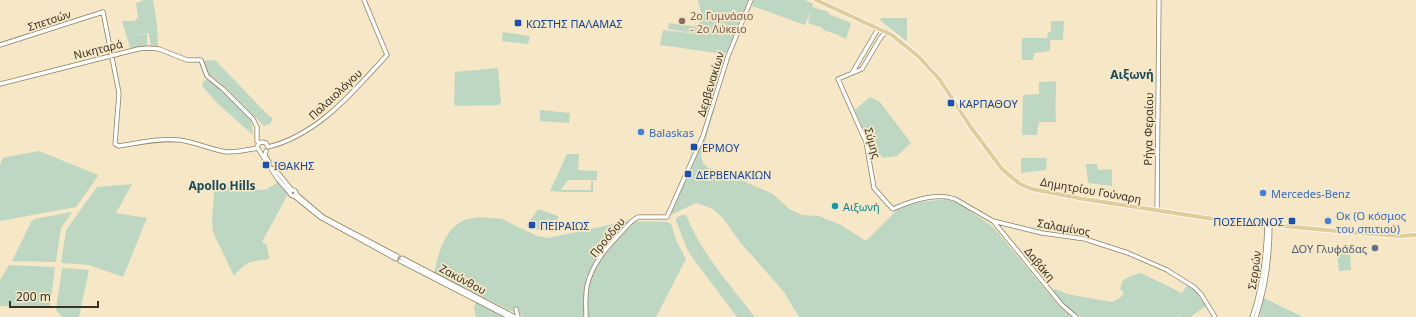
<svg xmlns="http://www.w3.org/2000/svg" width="1416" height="317" viewBox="0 0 1416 317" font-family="'Noto Sans',sans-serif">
  <rect width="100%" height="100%" fill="#f6e7c7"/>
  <path fill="#bdd7c3" d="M 144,0 L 153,0 L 157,24 L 158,46 L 151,46 L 149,33 L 132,35 L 147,34 L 147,46 L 130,48 L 122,21 L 134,21 L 138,18 L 136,3 Z
    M 698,0 L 748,0 L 727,52 L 724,54 L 660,45 L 663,30 L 698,34 L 668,29 L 669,23 L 699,27 L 701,13 Z
    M 754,0 L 805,0 L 813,4 L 812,7 L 829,12 L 828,14 L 851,23 L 846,39 L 839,36 L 839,35 L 823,30 L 823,28 L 808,23 L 811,10 L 805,25 L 752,6 Z
    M 881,18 L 907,18 L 907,40 L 906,41 L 880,20 Z
    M 1051,21 L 1064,21 L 1063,40 L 1050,40 L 1050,51 L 1034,53 L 1033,60 L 1022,60 L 1022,38 L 1047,38 L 1048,32 L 1051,31 Z
    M 503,32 L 530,36 L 528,44 L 502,41 Z
    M 215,60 L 269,116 L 273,118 L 270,124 L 264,126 L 221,83 L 208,73 L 203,61 Z
    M 498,68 L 501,103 L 499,105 L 456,106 L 454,104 L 455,72 Z
    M 205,80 C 217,80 240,109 249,118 L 251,121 L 253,135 L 218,104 L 202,86 L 203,82 Z
    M 1056,81 C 1056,95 1055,108 1056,122 L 1039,122 L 1037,135 L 1022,135 L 1023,95 L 1039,94 L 1039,82 Z
    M 718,92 L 719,92 L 701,156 L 703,163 L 708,168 L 715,169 L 773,194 L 789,209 L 802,215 L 819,216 L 841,225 L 866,241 L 896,211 L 906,206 L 922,202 L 946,199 L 953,201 L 960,204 L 993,227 L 1060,307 L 1072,317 L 799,317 L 784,292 L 740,242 L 723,218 L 713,209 L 696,203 L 673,214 L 670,213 L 704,140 Z
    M 870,97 L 880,102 L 911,143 L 897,156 L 882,158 L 881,155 L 872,156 L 866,136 L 855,110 Z
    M 540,110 L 570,113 L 569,123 L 540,121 Z
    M 39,151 L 98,175 L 98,176 L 76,207 L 0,221 L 0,165 L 2,159 L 6,157 Z
    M 567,154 L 579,154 L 578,170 L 597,171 L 597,180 L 568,180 L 561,190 L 591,190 L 591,181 L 593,181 L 593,192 L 565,192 L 550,191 Z
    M 1021,158 L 1047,158 L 1046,170 L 1021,173 Z
    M 1086,164 L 1097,164 L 1098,170 L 1112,169 L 1112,186 L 1088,183 Z
    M 278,182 L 288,194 L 262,242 L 267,245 L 269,259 C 250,262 247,260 234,276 L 213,232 L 212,221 L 215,184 L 261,190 L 267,189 Z
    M 132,184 L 116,213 L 147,218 L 123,277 L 89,265 L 61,263 L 66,230 L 97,187 Z
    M 538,209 L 558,216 L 557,231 C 546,233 537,229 526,226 Z
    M 72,212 L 61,228 L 56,262 L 12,261 L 31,222 L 34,219 Z
    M 682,215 L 686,215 C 701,253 730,285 755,317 L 737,317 L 692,257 L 687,249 L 676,221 L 676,218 Z
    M 480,217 L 502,219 L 537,236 L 548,238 L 627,221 L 667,222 L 671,224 L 677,242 L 686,259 L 656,317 L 524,317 L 434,273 C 438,255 445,227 465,220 C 469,218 475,218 480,217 Z
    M 1337,252 L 1350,252 L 1351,270 L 1339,271 Z
    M 9,265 L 55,267 L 50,307 L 0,306 L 0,280 Z
    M 62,268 L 89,270 L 79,317 L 62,317 L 56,310 Z
    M 1141,273 L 1182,293 L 1188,284 L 1200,295 L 1200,298 L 1206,306 L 1190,317 L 1180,317 L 1177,313 L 1179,317 L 1081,317 L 1068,308 L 1053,291 L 1055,289 L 1067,294 L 1112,302 L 1120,298 L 1124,293 L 1120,289 L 1123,280 L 1133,275 Z
    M 1264,298 L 1303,317 L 1259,317 Z
    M 476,301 L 506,317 L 476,317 L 474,308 Z"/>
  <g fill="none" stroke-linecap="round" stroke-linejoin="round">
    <defs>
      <path id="minor" d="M 886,32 L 881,37 L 862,69 L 838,79 L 866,142 L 874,188 L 888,204 L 893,209 C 911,201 936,192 955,199 L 993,221 L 1042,233 L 1085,239 L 1128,253 L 1167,270 L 1194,287 L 1201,294 L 1215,317
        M 0,45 L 103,12 L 119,93 L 115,144 L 119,146 C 139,143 159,138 179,140 C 196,142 211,150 227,152 C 237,152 248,150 258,148
        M 852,73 L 878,29
        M 0,84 L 138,49 L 148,48 L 159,49 L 187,60 L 201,60 L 207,76 L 223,89 L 253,119 L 257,127 L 257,141 L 259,143
        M 268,147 C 318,135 353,92 387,55 L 364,0
        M 268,147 L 266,143 L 262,142 L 259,143 L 257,147 L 277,178 L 290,193
        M 266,151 L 265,155 L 269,162
        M 274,168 L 292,190
        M290 193a3 3 0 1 1 6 0a3 3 0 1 1-6 0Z
        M 296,194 L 323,217 L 397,256
        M 294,196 L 320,217 L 396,259
        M 1157,210 L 1159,0
        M 993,221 L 1062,305 L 1076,317
        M 402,258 L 515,317
        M 400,261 L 509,317
        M 516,309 L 518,317
        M 586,317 C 586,307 585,296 587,286 C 593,259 614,240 632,221 L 638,217 L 667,217 L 703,136 L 728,56 L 751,0
        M 1252,317 C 1263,287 1266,256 1267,224
        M 1256,317 C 1266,287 1270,256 1270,224"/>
      <path id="major" d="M 816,0 L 892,35 L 919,57 L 940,80 L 970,126 L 1002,169 L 1020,184 L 1032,189 L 1084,199 L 1220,220 L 1358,233 L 1401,236 L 1416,235"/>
    </defs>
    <use href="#minor" stroke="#8c7f62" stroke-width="5"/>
    <use href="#major" stroke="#fff" stroke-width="5.5"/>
    <use href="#minor" stroke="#fff" stroke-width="3.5"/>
    <use href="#major" stroke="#e0cd9a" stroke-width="4"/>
  </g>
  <circle fill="#8d6e63" stroke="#f6e7c7" stroke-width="1.5" cx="682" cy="21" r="4"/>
  <g fill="#1a4fb4" stroke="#f6e7c7" stroke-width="1.5">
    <rect x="514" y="19" width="8" height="8" rx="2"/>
    <rect x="947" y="99" width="8" height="8" rx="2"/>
    <rect x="690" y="143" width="8" height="8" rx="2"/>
    <rect x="262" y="161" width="8" height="8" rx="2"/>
    <rect x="684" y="170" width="8" height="8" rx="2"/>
    <rect x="1288" y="217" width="8" height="8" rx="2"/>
    <rect x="528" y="221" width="8" height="8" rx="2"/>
  </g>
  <g fill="#3f7fe0" stroke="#f6e7c7" stroke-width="1.5">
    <circle cx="641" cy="132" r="4"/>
    <circle cx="1263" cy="193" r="4"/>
    <circle cx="1328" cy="221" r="4"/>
  </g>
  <circle fill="#0f9aa8" stroke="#f6e7c7" stroke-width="1.5" cx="835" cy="206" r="4"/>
  <circle fill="#5c6f8a" stroke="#f6e7c7" stroke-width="1.5" cx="1375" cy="248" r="4"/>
  <g text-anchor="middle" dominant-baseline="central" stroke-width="3.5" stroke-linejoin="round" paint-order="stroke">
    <g font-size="11" fill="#785e54" stroke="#f6e7c7" text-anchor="start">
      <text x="690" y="15">2ο Γυμνάσιο<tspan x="690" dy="13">- 2ο Λύκειο</tspan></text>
    </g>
    <g font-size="11" fill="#383326" stroke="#f6e7c7">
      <text transform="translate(49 20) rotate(-18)">Σπετσών</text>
      <text transform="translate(98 49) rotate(-14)">Νικηταρά</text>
      <text transform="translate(710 84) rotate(-73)">Δερβενακίων</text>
      <text transform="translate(335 94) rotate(-43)">Παλαιολόγου</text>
      <text transform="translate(1148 129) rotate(-89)">Ρήγα Φεραίου</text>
      <text transform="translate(873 143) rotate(74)">Σύμης</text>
      <text transform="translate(1091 190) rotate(10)">Δημητρίου Γούναρη</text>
      <text transform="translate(1064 227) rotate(10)">Σαλαμίνος</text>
      <text transform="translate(607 237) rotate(-50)">Προόδου</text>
      <text transform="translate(1040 264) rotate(50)">Δαβάκη</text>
      <text transform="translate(1254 270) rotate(-82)">Σερρών</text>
      <text transform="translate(463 279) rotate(28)">Ζακύνθου</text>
    </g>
    <g font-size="11" fill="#164399" stroke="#f6e7c7" text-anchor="start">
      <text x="526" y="23">ΚΩΣΤΗΣ ΠΑΛΑΜΑΣ</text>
      <text x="959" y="103">ΚΑΡΠΑΘΟΥ</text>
      <text x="702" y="147">ΕΡΜΟΥ</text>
      <text x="274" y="165">ΙΘΑΚΗΣ</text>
      <text x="696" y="174">ΔΕΡΒΕΝΑΚΙΩΝ</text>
      <text x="1284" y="221" text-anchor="end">ΠΟΣΕΙΔΩΝΟΣ</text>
      <text x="540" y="225">ΠΕΙΡΑΙΩΣ</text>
    </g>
    <g font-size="11" fill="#366cbe" stroke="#f6e7c7" text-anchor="start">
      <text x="649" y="132">Balaskas</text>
      <text x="1271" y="193">Mercedes-Benz</text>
      <text x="1336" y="215">Οκ (Ο κόσμος<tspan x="1336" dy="13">του σπιτιού)</tspan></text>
    </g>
    <g font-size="11" fill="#0d838f" stroke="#f6e7c7" text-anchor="start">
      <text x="843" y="206">Αιξωνή</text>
    </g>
    <g font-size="11" fill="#4e5e75" stroke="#f6e7c7" text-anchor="end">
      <text x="1367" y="248">ΔΟΥ Γλυφάδας</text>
    </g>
    <g font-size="12" font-weight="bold" fill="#184a5c" stroke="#f6e7c7">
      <text x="1132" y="74">Αιξωνή</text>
      <text x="222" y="185">Apollo Hills</text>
    </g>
  </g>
  <path d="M10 301v6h88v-6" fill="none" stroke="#383326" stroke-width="2"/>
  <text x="16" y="301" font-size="12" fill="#383326" stroke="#f6e7c7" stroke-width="3" paint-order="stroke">200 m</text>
</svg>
